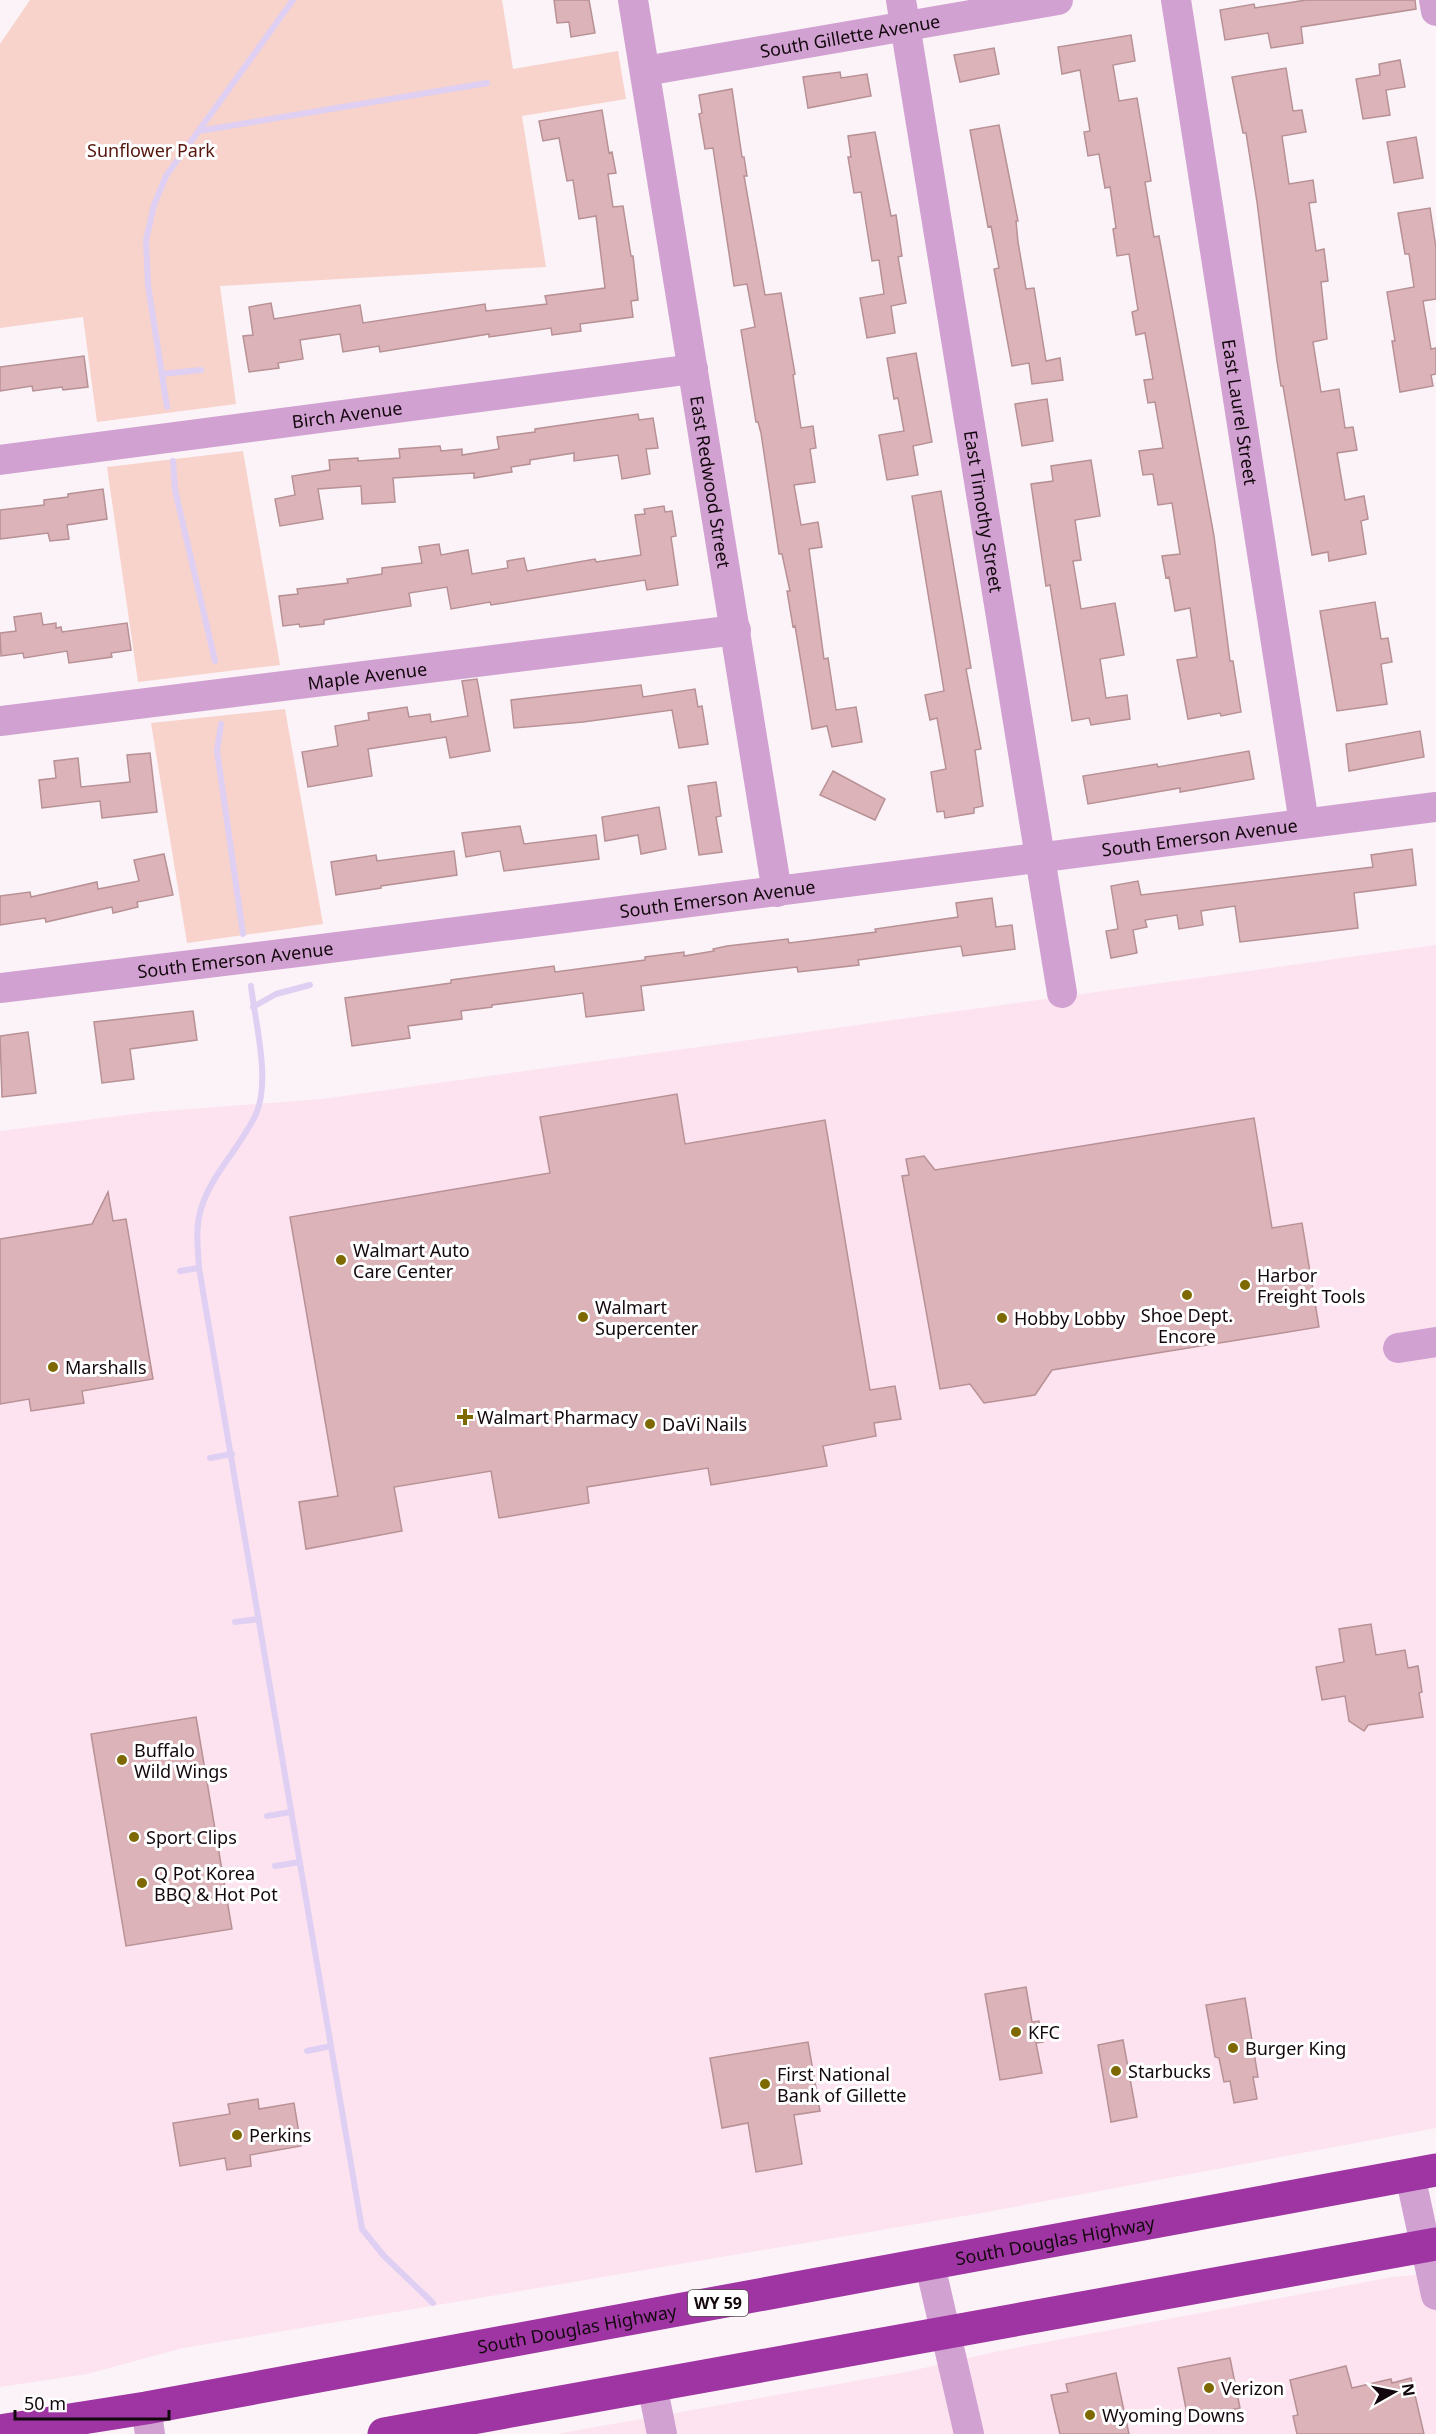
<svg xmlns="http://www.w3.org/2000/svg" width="1436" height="2434" viewBox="0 0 1436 2434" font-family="'Noto Sans',sans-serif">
  <rect width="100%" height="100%" fill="#fbf3f7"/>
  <path fill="#fde3ef" d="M 1436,945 L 1436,2128 L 976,2214 L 183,2348 L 87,2374 L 0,2387 L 0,1131 L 150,1112 L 322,1099 Z
    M 1436,2273 L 1436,2434 L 556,2434 L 906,2372 L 999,2351 L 1392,2277 Z"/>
  <path fill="#f7d3cc" d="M 30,0 L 502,0 L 513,69 L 618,51 L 626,99 L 522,116 L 546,267 L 220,286 L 236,404 L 97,422 L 83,317 L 0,328 L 0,44 Z
    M 243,451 L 280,665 L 138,682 L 107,467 Z
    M 285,709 L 323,924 L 187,943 L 151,723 Z"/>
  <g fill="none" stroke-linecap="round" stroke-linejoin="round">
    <path stroke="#decff3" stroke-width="6" d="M 199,131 L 487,83
      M 162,374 L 201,370
      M 167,407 L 148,285 L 146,240 L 154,205 L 166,176 L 293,0
      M 173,461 L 175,490 L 215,661
      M 221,724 L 217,751 L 243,934
      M 251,986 C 255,1022 271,1080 256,1114 C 241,1147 211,1174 201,1209 C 195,1228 198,1248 199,1268 L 362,2229 L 384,2256 L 433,2303
      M 253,1007 L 276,994 L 310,985
      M 180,1271 L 199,1268
      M 210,1458 L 232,1454
      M 235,1622 L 259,1619
      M 267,1816 L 291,1812
      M 275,1866 L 300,1862
      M 307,2051 L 331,2046"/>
  </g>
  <path fill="#dbb3b8" stroke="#b79196" stroke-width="1.5" d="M 554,0 L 589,0 L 595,33 L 571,37 L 569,22 L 557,23 Z
    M 1306,0 L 1415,0 L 1416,9 L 1301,27 L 1303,43 L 1271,48 L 1268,33 L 1225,40 L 1220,10 L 1254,4 L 1255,8 Z
    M 1131,35 L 1135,61 L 1113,65 L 1119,101 L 1137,98 L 1151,181 L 1145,182 L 1154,237 L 1159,236 L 1214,536 L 1230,661 L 1233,661 L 1241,712 L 1221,716 L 1220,713 L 1188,719 L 1177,660 L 1197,657 L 1190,608 L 1175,611 L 1169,577 L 1166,578 L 1162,556 L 1180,554 L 1172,503 L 1158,505 L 1153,474 L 1143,475 L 1139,451 L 1163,448 L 1155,402 L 1148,403 L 1144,380 L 1153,379 L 1145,333 L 1136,335 L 1132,312 L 1138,310 L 1129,254 L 1117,256 L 1113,229 L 1116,228 L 1110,187 L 1105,188 L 1099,154 L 1088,156 L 1084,132 L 1090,131 L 1080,70 L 1062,74 L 1058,47 Z
    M 994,48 L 999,74 L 960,82 L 954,55 Z
    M 1400,60 L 1405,87 L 1386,90 L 1390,115 L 1363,119 L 1356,79 L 1380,75 L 1379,64 Z
    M 1286,68 L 1293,111 L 1302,110 L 1306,132 L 1282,136 L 1289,184 L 1313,180 L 1316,202 L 1309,203 L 1316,251 L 1324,249 L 1328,281 L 1321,282 L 1327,339 L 1313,342 L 1321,392 L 1339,389 L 1345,428 L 1353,427 L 1357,450 L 1337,453 L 1345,500 L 1364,496 L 1368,519 L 1361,521 L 1366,554 L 1329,561 L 1328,552 L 1312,555 L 1283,386 L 1281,386 L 1277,361 L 1257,202 L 1246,133 L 1243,133 L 1232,77 Z
    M 840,72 L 841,78 L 867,74 L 871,96 L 808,108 L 803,77 Z
    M 732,89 L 742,157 L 744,157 L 747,176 L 744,176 L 765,295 L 781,293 L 795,374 L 793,375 L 801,428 L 813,426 L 816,448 L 810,449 L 815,482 L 794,485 L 801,525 L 818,522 L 822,547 L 809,549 L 824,659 L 828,658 L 836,710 L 856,707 L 862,742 L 832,747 L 827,726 L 812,729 L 795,626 L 793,627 L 787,591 L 790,591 L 782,554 L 779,554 L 761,433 L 758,422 L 756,422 L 741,330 L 755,327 L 747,284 L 734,286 L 713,148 L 705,149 L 699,114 L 702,113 L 699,95 Z
    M 602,110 L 609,153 L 612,152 L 616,173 L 608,174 L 613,207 L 623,206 L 631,256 L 633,256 L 638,300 L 631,301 L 633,317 L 580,324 L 581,331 L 552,335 L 551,328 L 489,337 L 489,334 L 380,352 L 379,346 L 343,352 L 340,334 L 300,340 L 303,359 L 278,363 L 279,368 L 249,372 L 243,336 L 253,335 L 249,307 L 271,303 L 274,319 L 360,305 L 363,323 L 485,304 L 486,311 L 547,304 L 545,296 L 605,288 L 596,216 L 579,219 L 573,180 L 567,181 L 559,138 L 543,141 L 539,121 Z
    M 999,125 L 1018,221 L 1016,221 L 1018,242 L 1026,289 L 1034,288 L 1046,361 L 1060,358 L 1063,380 L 1032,384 L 1029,363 L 1012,366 L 994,269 L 999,268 L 991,226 L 988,227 L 970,130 Z
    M 875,132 L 891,216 L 896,215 L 902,256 L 898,257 L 906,303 L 891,306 L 895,333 L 867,338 L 860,298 L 884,294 L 879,260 L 872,261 L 861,192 L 854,193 L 848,157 L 851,157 L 848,136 Z
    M 1416,137 L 1423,178 L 1394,183 L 1387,142 Z
    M 1430,208 L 1436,248 L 1436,299 L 1423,301 L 1431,349 L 1436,348 L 1436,374 L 1431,375 L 1433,386 L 1400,392 L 1392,341 L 1395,341 L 1387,292 L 1414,287 L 1409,254 L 1405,254 L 1398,213 Z
    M 916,353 L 932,442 L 913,446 L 918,475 L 887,480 L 879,435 L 904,431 L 898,398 L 894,399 L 887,358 Z
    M 84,356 L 88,387 L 63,390 L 62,387 L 33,391 L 32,386 L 0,391 L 0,367 Z
    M 1047,399 L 1053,441 L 1022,446 L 1015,404 Z
    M 638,414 L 639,420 L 653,418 L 658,448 L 646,449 L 650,474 L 622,479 L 618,455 L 574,461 L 574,453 L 530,460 L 530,464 L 511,467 L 512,472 L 474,478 L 474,473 L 393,478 L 395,502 L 362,504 L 361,486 L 318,489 L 323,519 L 280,526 L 275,499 L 295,495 L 292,476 L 330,470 L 329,460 L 358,458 L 358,461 L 400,458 L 399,449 L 440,446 L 441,451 L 462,449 L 462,455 L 499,449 L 497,437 L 535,432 L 535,429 Z
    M 1091,460 L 1100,516 L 1075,520 L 1081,560 L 1073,561 L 1081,609 L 1115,603 L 1124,655 L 1100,659 L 1106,698 L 1127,695 L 1130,719 L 1091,725 L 1089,718 L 1072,721 L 1050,585 L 1046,586 L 1031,484 L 1053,481 L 1051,466 Z
    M 103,489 L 107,519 L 67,525 L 69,539 L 50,541 L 48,533 L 0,539 L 0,510 L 44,505 L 44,500 L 68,497 L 68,494 Z
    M 941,491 L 971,668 L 966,669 L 981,749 L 975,750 L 983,806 L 974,808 L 974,813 L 945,818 L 944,811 L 937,812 L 931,772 L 946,769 L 937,718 L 930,720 L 925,695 L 944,691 L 912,496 Z
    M 664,506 L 665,512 L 672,511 L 676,536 L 671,537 L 678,585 L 647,590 L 645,580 L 491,605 L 490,602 L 451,609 L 447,587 L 409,593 L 411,606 L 324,620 L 324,624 L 300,627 L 299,624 L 283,626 L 279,596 L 298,594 L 297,589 L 348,583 L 347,579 L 382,574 L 382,568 L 422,563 L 419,547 L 439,544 L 441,555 L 468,550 L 472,574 L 508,568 L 507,561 L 524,558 L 527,571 L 595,559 L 596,562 L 641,555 L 635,515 L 645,514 L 644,509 Z
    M 1375,602 L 1381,639 L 1388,638 L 1392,662 L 1381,664 L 1387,704 L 1337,711 L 1320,611 Z
    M 41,613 L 43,625 L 56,623 L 56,628 L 61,627 L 62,632 L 127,623 L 131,650 L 111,653 L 112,657 L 69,663 L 67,651 L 24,658 L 23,653 L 1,656 L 0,633 L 16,631 L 14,617 Z
    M 477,679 L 490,751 L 450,758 L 446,737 L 368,749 L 372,776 L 308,787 L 302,752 L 338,746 L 335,726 L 369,720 L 368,713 L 407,707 L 409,717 L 430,714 L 431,722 L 468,716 L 462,681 Z
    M 641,685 L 643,697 L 695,689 L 698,707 L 702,706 L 708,744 L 679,748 L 672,710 L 583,722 L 514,728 L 511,700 Z
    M 1420,731 L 1424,757 L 1349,771 L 1346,744 Z
    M 1249,751 L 1254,779 L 1180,792 L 1180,788 L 1088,804 L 1083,776 L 1157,764 L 1158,767 Z
    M 150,753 L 157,812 L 102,818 L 100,801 L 42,808 L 39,780 L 56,778 L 54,761 L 78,758 L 81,787 L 130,782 L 127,755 Z
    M 833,771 L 885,799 L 875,820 L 820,795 Z
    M 716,782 L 721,816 L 716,817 L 722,852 L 699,855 L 688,786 Z
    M 659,807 L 666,849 L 641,854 L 638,835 L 605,841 L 602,817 Z
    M 520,826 L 524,844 L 596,835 L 599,859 L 504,871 L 500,851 L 466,857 L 462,833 Z
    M 1412,849 L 1416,885 L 1354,893 L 1358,928 L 1240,942 L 1235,906 L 1201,911 L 1203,925 L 1179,929 L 1177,915 L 1145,920 L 1147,927 L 1133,930 L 1137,953 L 1111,958 L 1106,931 L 1118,929 L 1111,886 L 1138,881 L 1141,895 L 1373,867 L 1371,855 Z
    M 454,851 L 457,875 L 381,886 L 381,888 L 336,895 L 331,862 L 376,855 L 377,861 Z
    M 164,854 L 173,895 L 137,902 L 138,907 L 113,913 L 112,907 L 46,922 L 45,918 L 0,925 L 0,896 L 30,892 L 31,897 L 97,882 L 98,889 L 139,881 L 134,860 Z
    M 992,898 L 996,927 L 1012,925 L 1015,949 L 963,956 L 961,946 L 858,960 L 859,965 L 798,972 L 797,967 L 641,986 L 644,1010 L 586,1017 L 583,993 L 492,1005 L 492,1007 L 461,1011 L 462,1019 L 408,1026 L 410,1038 L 352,1046 L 345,998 L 451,983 L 451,980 L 554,966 L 555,972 L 645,960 L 645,957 L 684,952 L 684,956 L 714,951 L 713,949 L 727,946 L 788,939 L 789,943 L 876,932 L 875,929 L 958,917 L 956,903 Z
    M 193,1011 L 197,1040 L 130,1049 L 134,1079 L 102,1083 L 94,1022 Z
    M 28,1032 L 36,1093 L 2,1097 L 0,1036 Z
    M 677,1094 L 685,1144 L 825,1120 L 870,1390 L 895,1386 L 901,1419 L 874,1423 L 876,1436 L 823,1446 L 827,1466 L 711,1485 L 708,1468 L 587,1487 L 589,1503 L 499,1518 L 491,1471 L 394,1487 L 402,1531 L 306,1549 L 299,1502 L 338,1496 L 290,1217 L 550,1173 L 540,1117 Z
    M 1254,1118 L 1272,1228 L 1302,1223 L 1319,1327 L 1052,1370 L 1035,1395 L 984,1403 L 970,1384 L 940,1389 L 902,1176 L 909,1175 L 906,1159 L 924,1156 L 935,1170 Z
    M 108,1192 L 113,1221 L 126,1219 L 153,1379 L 82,1391 L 84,1403 L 31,1411 L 29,1399 L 0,1404 L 0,1239 L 92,1224 Z
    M 1371,1624 L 1376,1655 L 1405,1650 L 1408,1668 L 1418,1666 L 1422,1692 L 1419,1693 L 1423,1717 L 1368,1725 L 1364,1731 L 1349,1721 L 1345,1696 L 1322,1700 L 1316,1667 L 1344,1662 L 1339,1629 Z
    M 196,1717 L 232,1929 L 126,1946 L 91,1734 Z
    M 1026,1987 L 1032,2022 L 1039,2021 L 1043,2042 L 1036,2043 L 1042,2073 L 1000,2080 L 985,1994 Z
    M 1245,1998 L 1258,2077 L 1253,2077 L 1257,2099 L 1234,2103 L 1230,2081 L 1224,2082 L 1219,2058 L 1215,2057 L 1206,2005 Z
    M 1123,2040 L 1137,2117 L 1111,2122 L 1098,2045 Z
    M 808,2042 L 820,2111 L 794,2115 L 802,2164 L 756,2172 L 748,2123 L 722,2128 L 710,2058 Z
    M 258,2099 L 259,2109 L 294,2103 L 301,2146 L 250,2155 L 251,2166 L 227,2170 L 225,2158 L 180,2166 L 173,2123 L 230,2114 L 228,2104 Z
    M 1230,2358 L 1240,2408 L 1188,2419 L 1178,2368 Z
    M 1346,2366 L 1352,2388 L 1391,2379 L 1392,2383 L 1411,2378 L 1424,2434 L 1297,2434 L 1293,2416 L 1298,2415 L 1290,2380 Z
    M 1116,2373 L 1129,2434 L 1060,2434 L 1051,2395 L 1068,2392 L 1066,2384 Z"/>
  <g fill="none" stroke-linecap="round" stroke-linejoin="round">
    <g stroke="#d1a1d2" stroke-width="30">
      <path id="s1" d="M 633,0 L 777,892"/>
      <path id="s2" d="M 901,0 L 1062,993"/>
      <path id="s3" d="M 1176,0 L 1304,823"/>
      <path d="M 1434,0 L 1436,11"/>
      <path id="s4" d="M 645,71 L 1058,0"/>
      <path id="s5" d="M 0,460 L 693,369"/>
      <path id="s6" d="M 0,721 L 736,630"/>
      <path id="s7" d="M 0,988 L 306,951 L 1436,807"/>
      <path d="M 1398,1348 L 1436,1342"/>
      <path d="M 1410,2175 L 1436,2295"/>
      <path d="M 930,2265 L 969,2434"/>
      <path d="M 652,2385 L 662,2434"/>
      <path d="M 146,2408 L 150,2434"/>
    </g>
    <g stroke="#9e35a3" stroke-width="33">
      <path id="s8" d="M 0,2431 L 146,2408 L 1436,2170"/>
      <path d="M 384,2434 L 1436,2244"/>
    </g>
  </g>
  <g fill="#7d6900" stroke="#fff" stroke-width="2">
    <circle cx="341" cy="1260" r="6"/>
    <circle cx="1245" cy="1285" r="6"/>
    <circle cx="1187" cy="1295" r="6"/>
    <circle cx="583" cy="1317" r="6"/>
    <circle cx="1002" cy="1318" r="6"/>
    <circle cx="53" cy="1367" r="6"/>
    <path d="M462 1408h6v6h6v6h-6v6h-6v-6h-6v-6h6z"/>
    <circle cx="650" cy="1424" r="6"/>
    <circle cx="122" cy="1760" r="6"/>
    <circle cx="134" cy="1837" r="6"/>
    <circle cx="142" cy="1883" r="6"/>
    <circle cx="1016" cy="2032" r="6"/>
    <circle cx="1233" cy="2048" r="6"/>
    <circle cx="1116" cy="2071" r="6"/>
    <circle cx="765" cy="2084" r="6"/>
    <circle cx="237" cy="2135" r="6"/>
    <circle cx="1209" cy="2388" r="6"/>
    <circle cx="1090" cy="2415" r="6"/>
  </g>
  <g text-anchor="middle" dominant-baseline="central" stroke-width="6" stroke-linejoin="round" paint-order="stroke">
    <rect fill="#fff" stroke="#5a5256" stroke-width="1.5" x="688" y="2290" width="60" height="26" rx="4.5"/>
    <g font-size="16" font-weight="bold" fill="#13080d">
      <text x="718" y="2303">WY 59</text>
    </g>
    <g font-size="18" fill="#13080d" stroke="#fff">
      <text stroke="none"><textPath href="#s4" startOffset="208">South Gillette Avenue</textPath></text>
      <text stroke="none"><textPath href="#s3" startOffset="417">East Laurel Street</textPath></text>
      <text stroke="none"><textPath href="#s5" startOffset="350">Birch Avenue</textPath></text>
      <text stroke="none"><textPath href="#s1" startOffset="488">East Redwood Street</textPath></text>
      <text stroke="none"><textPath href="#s2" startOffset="518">East Timothy Street</textPath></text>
      <text stroke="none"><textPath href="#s6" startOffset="370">Maple Avenue</textPath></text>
      <text stroke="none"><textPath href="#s7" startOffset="1209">South Emerson Avenue</textPath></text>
      <text stroke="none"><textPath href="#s7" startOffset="723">South Emerson Avenue</textPath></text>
      <text stroke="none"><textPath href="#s7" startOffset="237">South Emerson Avenue</textPath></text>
      <text stroke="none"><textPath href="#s8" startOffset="1072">South Douglas Highway</textPath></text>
      <text stroke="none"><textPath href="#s8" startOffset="586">South Douglas Highway</textPath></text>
    </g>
    <g font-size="18" fill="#56160d" stroke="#fff">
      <text x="151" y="150">Sunflower Park</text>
    </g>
    <g font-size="18" fill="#13080d" stroke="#fff" text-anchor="start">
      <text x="353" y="1250">Walmart Auto<tspan x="353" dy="21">Care Center</tspan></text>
      <text x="1257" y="1275">Harbor<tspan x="1257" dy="21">Freight Tools</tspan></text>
      <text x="595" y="1307">Walmart<tspan x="595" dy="21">Supercenter</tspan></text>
      <text x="1187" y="1315" text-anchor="middle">Shoe Dept.<tspan x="1187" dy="21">Encore</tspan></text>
      <text x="1014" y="1318">Hobby Lobby</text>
      <text x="65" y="1367">Marshalls</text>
      <text x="477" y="1417">Walmart Pharmacy</text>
      <text x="662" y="1424">DaVi Nails</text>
      <text x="134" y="1750">Buffalo<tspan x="134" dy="21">Wild Wings</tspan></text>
      <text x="146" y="1837">Sport Clips</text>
      <text x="154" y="1873">Q Pot Korea<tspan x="154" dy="21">BBQ &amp; Hot Pot</tspan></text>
      <text x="1028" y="2032">KFC</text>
      <text x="1245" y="2048">Burger King</text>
      <text x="1128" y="2071">Starbucks</text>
      <text x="777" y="2074">First National<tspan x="777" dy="21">Bank of Gillette</tspan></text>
      <text x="249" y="2135">Perkins</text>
      <text x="1221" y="2388">Verizon</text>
      <text x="1102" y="2415">Wyoming Downs</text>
    </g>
  </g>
  <g transform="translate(1394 2392) rotate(81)" stroke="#ffffff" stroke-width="4.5" paint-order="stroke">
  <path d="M0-4.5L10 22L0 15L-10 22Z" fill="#13080d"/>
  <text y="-9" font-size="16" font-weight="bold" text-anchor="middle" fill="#13080d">N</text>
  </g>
  <path d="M15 2410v9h154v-9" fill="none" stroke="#13080d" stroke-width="3"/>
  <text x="24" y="2410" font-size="18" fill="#13080d" stroke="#ffffff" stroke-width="4.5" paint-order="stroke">50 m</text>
</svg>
